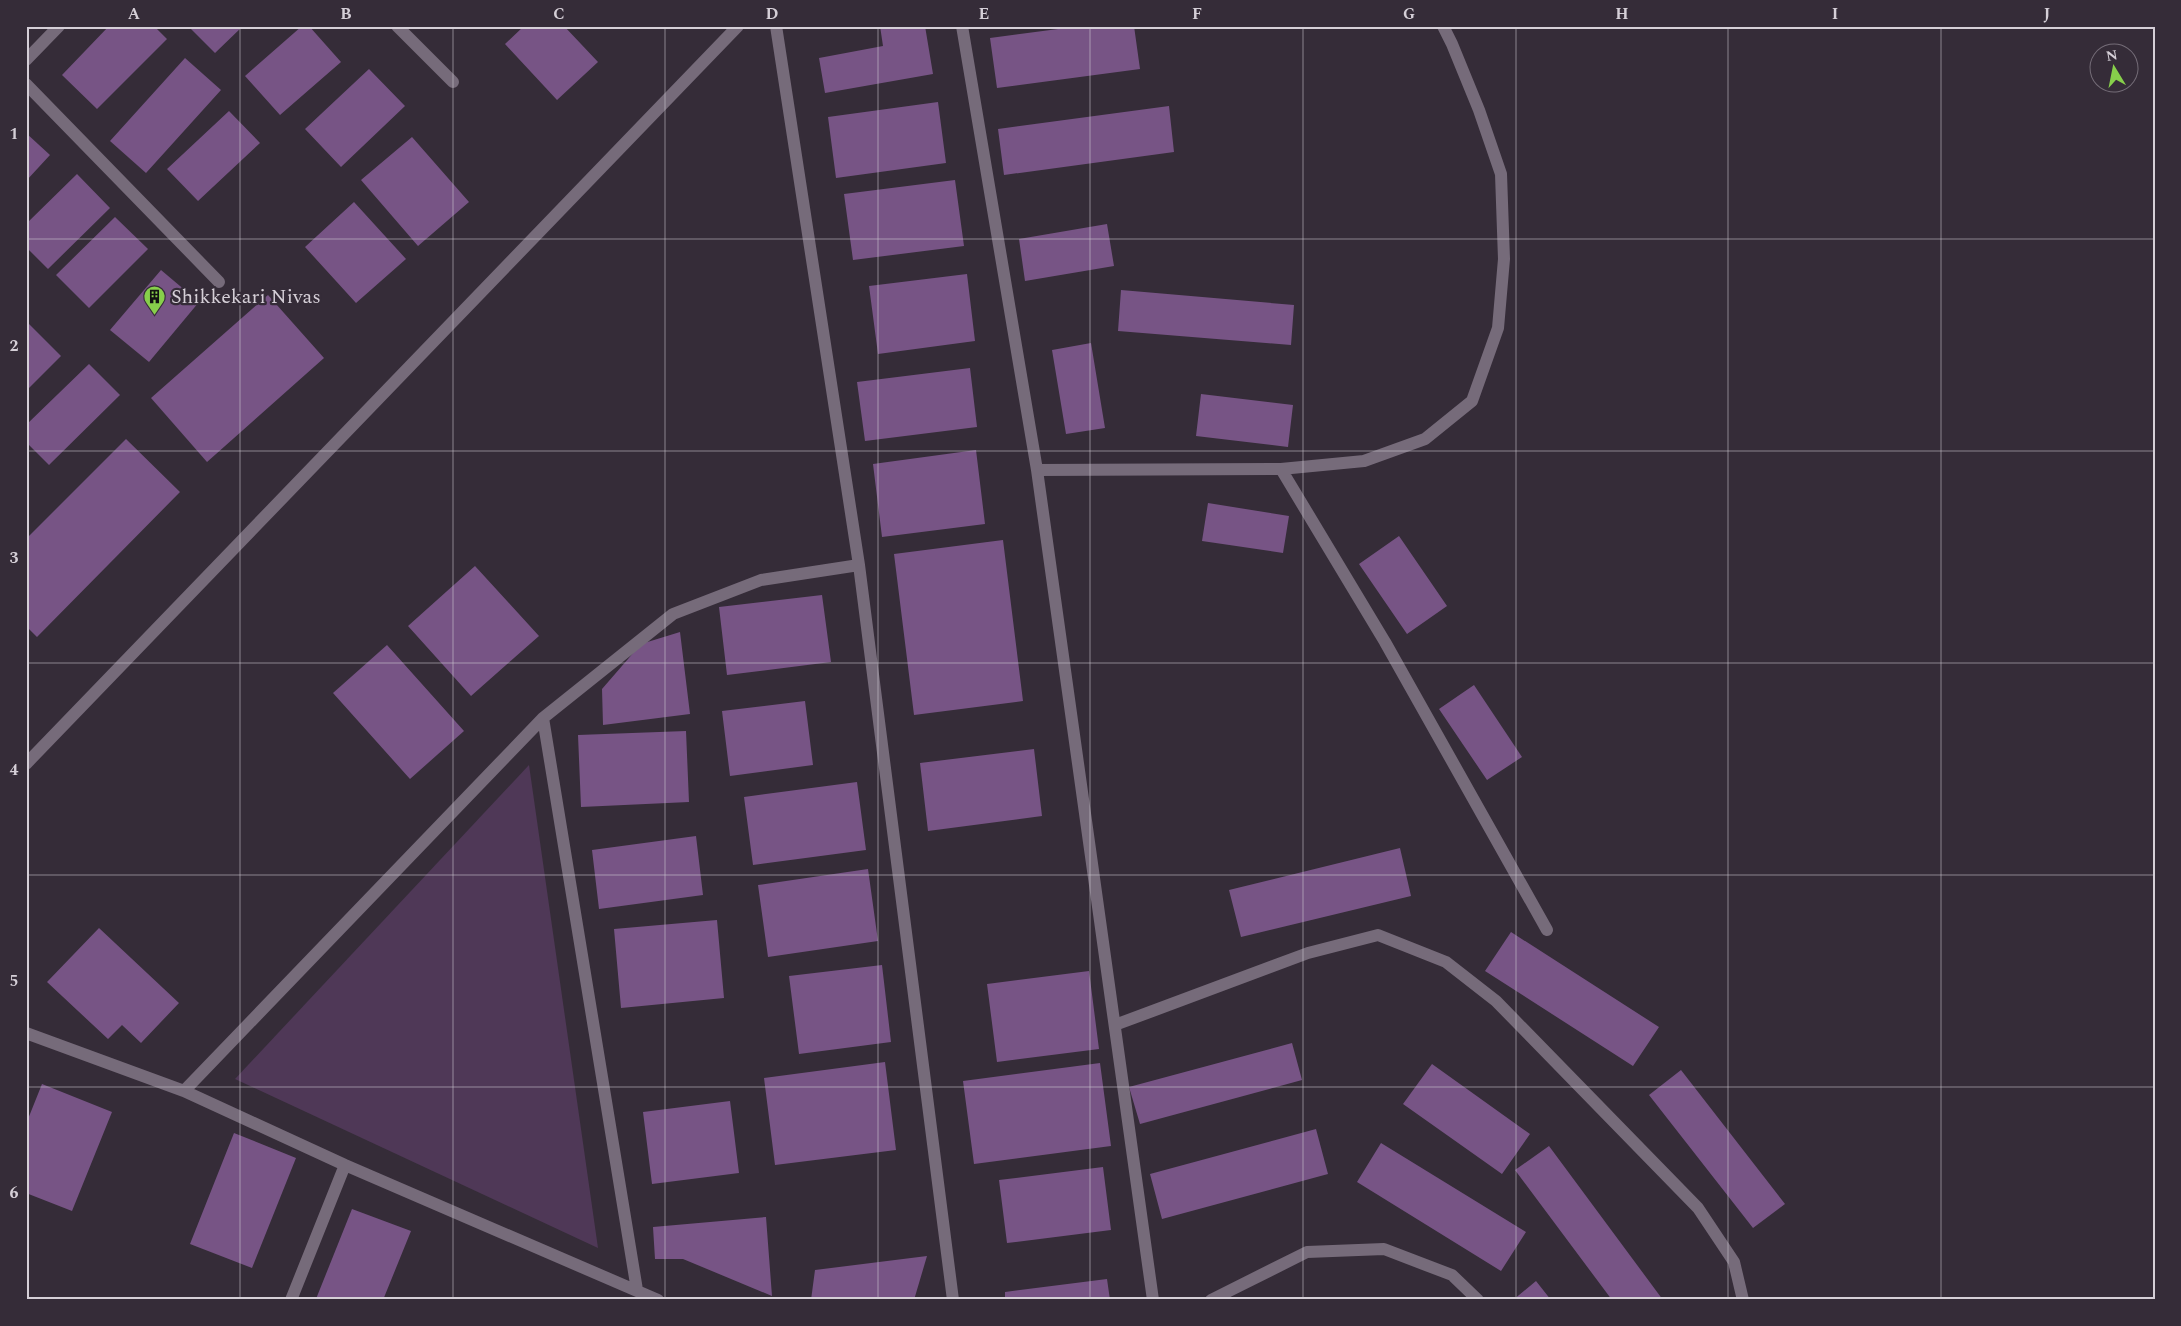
<svg xmlns="http://www.w3.org/2000/svg" width="2181" height="1326" viewBox="0 0 2181 1326" font-family="Spectral,serif">
  <rect width="100%" height="100%" fill="#352c38"/>
  <path fill="#4f3857" d="M 529,765 L 598,1248 L 235,1079 Z"/>
  <path fill="#775485" d="M 109,26 L 154,26 L 167,39 L 97,109 L 62,75 Z
    M 188,26 L 243,26 L 215,53 Z
    M 302,26 L 309,26 L 341,62 L 280,115 L 245,76 Z
    M 524,26 L 564,26 L 598,62 L 557,100 L 505,44 Z
    M 880,26 L 925,26 L 933,74 L 825,93 L 819,58 L 883,46 Z
    M 1081,26 L 1134,26 L 1140,69 L 997,88 L 990,38 Z
    M 185,58 L 221,90 L 146,173 L 110,141 Z
    M 369,69 L 405,106 L 341,167 L 305,129 Z
    M 938,102 L 946,163 L 836,178 L 828,117 Z
    M 1169,106 L 1174,152 L 1004,175 L 998,129 Z
    M 229,111 L 260,143 L 198,201 L 167,169 Z
    M 26,133 L 50,155 L 26,181 Z
    M 412,137 L 469,202 L 418,246 L 361,180 Z
    M 77,174 L 110,208 L 48,269 L 26,247 L 26,224 Z
    M 955,180 L 964,246 L 853,260 L 844,194 Z
    M 354,202 L 406,259 L 356,303 L 305,247 Z
    M 115,217 L 148,249 L 89,308 L 56,275 Z
    M 1107,224 L 1114,266 L 1025,281 L 1019,239 Z
    M 161,270 L 199,302 L 149,362 L 110,330 Z
    M 967,274 L 975,341 L 878,354 L 869,286 Z
    M 1121,290 L 1294,305 L 1291,345 L 1118,331 Z
    M 268,295 L 324,358 L 207,462 L 151,398 Z
    M 26,321 L 61,356 L 26,391 Z
    M 1091,343 L 1105,428 L 1066,434 L 1052,350 Z
    M 89,364 L 120,395 L 49,465 L 26,442 L 26,425 Z
    M 970,368 L 977,427 L 865,441 L 857,382 Z
    M 1201,394 L 1293,405 L 1288,447 L 1196,436 Z
    M 126,439 L 180,492 L 37,637 L 26,626 L 26,539 Z
    M 976,450 L 985,524 L 882,537 L 873,464 Z
    M 1208,503 L 1289,516 L 1283,553 L 1202,541 Z
    M 1399,536 L 1447,606 L 1407,634 L 1359,564 Z
    M 1003,540 L 1023,701 L 914,715 L 894,554 Z
    M 475,566 L 539,636 L 471,696 L 408,626 Z
    M 822,595 L 831,662 L 727,675 L 719,607 Z
    M 680,632 L 690,714 L 603,725 L 602,689 L 641,644 Z
    M 387,645 L 464,731 L 410,779 L 333,693 Z
    M 1474,685 L 1522,757 L 1487,780 L 1439,709 Z
    M 805,701 L 813,765 L 730,776 L 722,711 Z
    M 686,731 L 689,802 L 581,807 L 578,735 Z
    M 1034,749 L 1042,816 L 928,831 L 920,763 Z
    M 857,782 L 866,850 L 753,865 L 744,797 Z
    M 696,836 L 703,895 L 599,909 L 592,850 Z
    M 1400,848 L 1411,896 L 1241,937 L 1229,890 Z
    M 868,869 L 878,941 L 768,957 L 758,885 Z
    M 717,920 L 724,998 L 621,1008 L 614,929 Z
    M 99,928 L 179,1003 L 141,1043 L 122,1025 L 108,1039 L 47,982 Z
    M 1511,932 L 1659,1027 L 1633,1066 L 1485,971 Z
    M 882,965 L 891,1042 L 799,1054 L 789,976 Z
    M 1089,971 L 1099,1049 L 997,1062 L 987,984 Z
    M 1292,1043 L 1302,1080 L 1140,1124 L 1129,1087 Z
    M 885,1062 L 896,1150 L 775,1165 L 764,1078 Z
    M 1100,1063 L 1111,1146 L 974,1164 L 963,1081 Z
    M 1432,1064 L 1530,1134 L 1502,1174 L 1403,1104 Z
    M 1681,1070 L 1785,1204 L 1753,1228 L 1649,1095 Z
    M 42,1084 L 112,1112 L 72,1211 L 26,1193 L 26,1124 Z
    M 730,1101 L 739,1173 L 652,1184 L 643,1112 Z
    M 1316,1129 L 1328,1174 L 1162,1219 L 1150,1174 Z
    M 234,1133 L 296,1158 L 252,1268 L 190,1244 Z
    M 1381,1143 L 1526,1232 L 1501,1271 L 1357,1182 Z
    M 1549,1146 L 1663,1300 L 1612,1300 L 1515,1170 Z
    M 1103,1167 L 1111,1230 L 1007,1243 L 999,1180 Z
    M 352,1209 L 411,1231 L 383,1300 L 318,1300 L 316,1299 Z
    M 766,1217 L 772,1296 L 683,1259 L 655,1259 L 653,1227 Z
    M 927,1256 L 914,1300 L 811,1300 L 815,1270 Z
    M 1107,1279 L 1110,1300 L 1005,1300 L 1005,1292 Z
    M 1536,1281 L 1551,1300 L 1513,1300 Z"/>
  <g fill="none" stroke-linecap="round" stroke-linejoin="round">
    <path stroke="#766b7a" stroke-width="12" d="M 962,26 L 1037,470 L 1153,1300
      M 1281,469 L 1385,642 L 1547,930
      M 1037,470 L 1281,469 L 1364,461 L 1425,439 L 1472,401 L 1498,328 L 1504,259 L 1501,174 L 1479,110 L 1452,44 L 1443,26
      M 1115,1025 L 1308,953 L 1378,935 L 1446,962 L 1496,1001 L 1698,1208 L 1734,1262 L 1743,1300
      M 1211,1300 L 1307,1252 L 1384,1249 L 1452,1275 L 1478,1300"/>
    <path stroke="#766b7a" stroke-width="12" d="M 397,26 L 453,82
      M 776,26 L 859,565 L 953,1300
      M 26,60 L 59,26
      M 26,84 L 219,282
      M 543,718 L 637,1290
      M 26,764 L 738,26
      M 26,1033 L 184,1091 L 345,1165 L 658,1300
      M 184,1091 L 543,718 L 673,614 L 761,580 L 859,565
      M 291,1300 L 345,1165"/>
  </g>
  <path fill="none" stroke="#d5cfd7" stroke-width="1" stroke-opacity="0.55" d="M 240,26 L 240,1300M 453,26 L 453,1300M 665,26 L 665,1300M 878,26 L 878,1300M 1090,26 L 1090,1300M 1303,26 L 1303,1300M 1516,26 L 1516,1300M 1728,26 L 1728,1300M 1941,26 L 1941,1300M 26,239 L 2155,239M 26,451 L 2155,451M 26,663 L 2155,663M 26,875 L 2155,875M 26,1087 L 2155,1087"/>
  <defs>
    <symbol id="building-pin" viewBox="-11 -11 22 30"><path d="M0 17L-7.5 6A9.5 9.5 0 1 1 7.5 6Z" fill="#87cf4b" stroke="#352c38"/><path d="M-4-6H4V6H1V3H-1V6H-4ZM-2.5-4.3h1.7v1.8h-1.7ZM.8-4.3h1.7v1.8H.8ZM-2.5-1h1.7V.8h-1.7ZM.8-1h1.7V.8H.8Z" fill="#111"/></symbol>
  </defs>
  <g fill-rule="evenodd">
    <use href="#building-pin" x="142" y="284" width="25" height="34"/>
  </g>
  <g text-anchor="middle" dominant-baseline="central" stroke-width="4.5" stroke-linejoin="round" paint-order="stroke">
    <g font-size="20" fill="#d5cfd7" stroke="#352c38" text-anchor="start">
      <text x="171" y="297">Shikkekari Nivas</text>
    </g>
  </g>
  <rect width="2181" height="1326" fill="none" stroke="#352c38" stroke-width="55"/>
  <g transform="translate(2114 68) rotate(350)"><circle r="24" fill="#352c38" stroke="#756d78"/>
  <path d="M0-4L9 19L0 12L-9 19Z" fill="#87cf4b"/>
  <text y="-8" font-size="14" font-weight="bold" text-anchor="middle" fill="#d5cfd7">N</text>
  </g>
  <rect x="28" y="28" width="2126" height="1270" fill="none" stroke="#d5cfd7" stroke-width="2"/>
  <g font-size="16" text-anchor="middle" font-weight="bold" fill="#d5cfd7">
    <text x="134" y="19">A</text>
    <text x="346" y="19">B</text>
    <text x="559" y="19">C</text>
    <text x="772" y="19">D</text>
    <text x="984" y="19">E</text>
    <text x="1197" y="19">F</text>
    <text x="1409" y="19">G</text>
    <text x="1622" y="19">H</text>
    <text x="1835" y="19">I</text>
    <text x="2047" y="19">J</text>
    <text x="14" y="139">1</text>
    <text x="14" y="351">2</text>
    <text x="14" y="563">3</text>
    <text x="14" y="775">4</text>
    <text x="14" y="986">5</text>
    <text x="14" y="1198">6</text>
  </g>
</svg>
